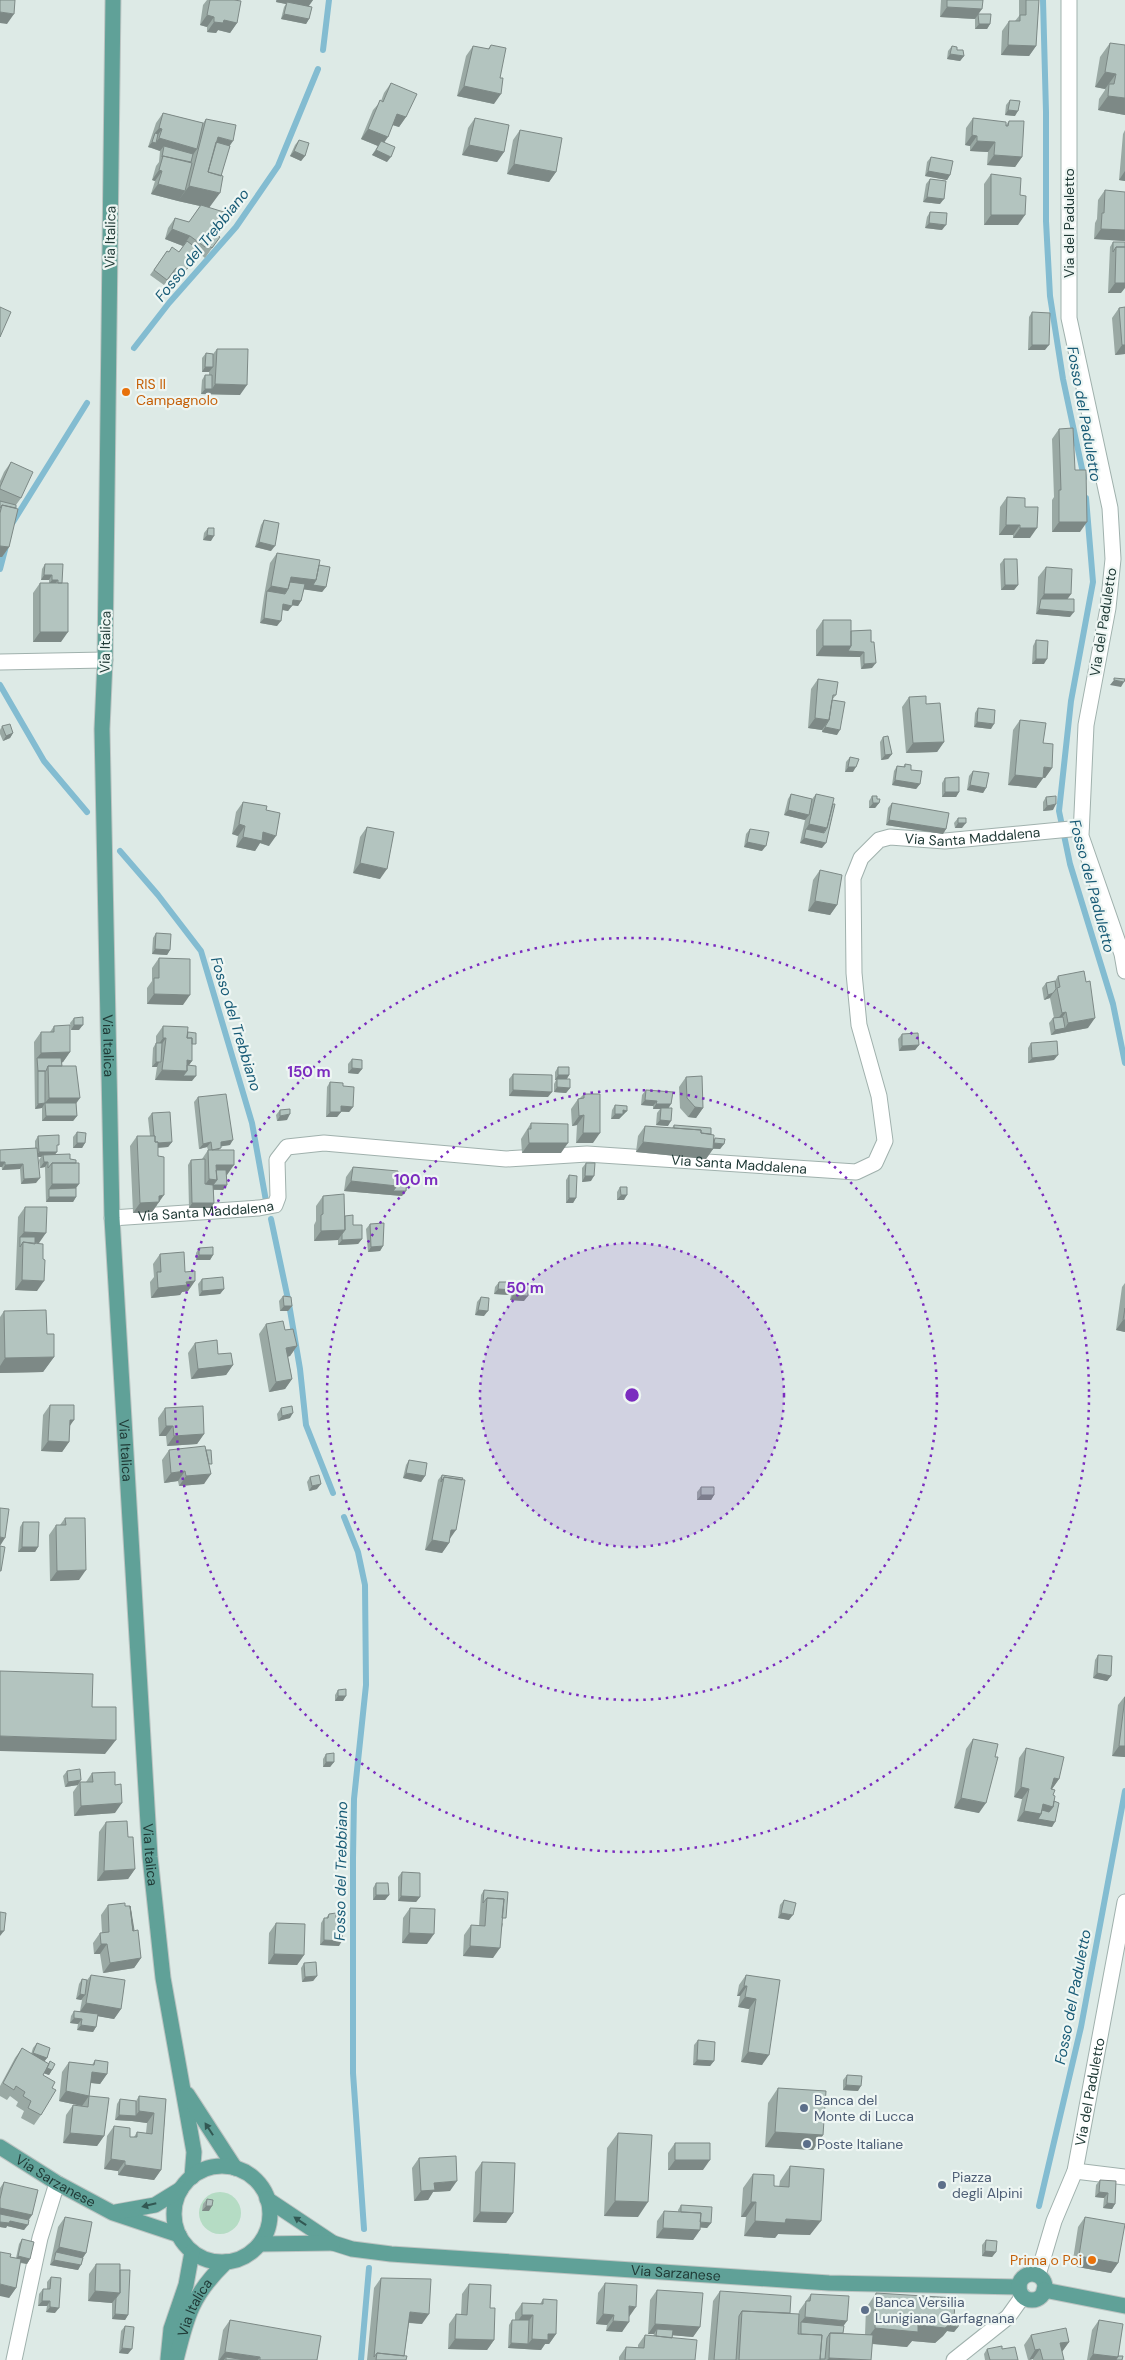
<svg xmlns="http://www.w3.org/2000/svg" width="1125" height="2360" viewBox="0 0 1125 2360" font-family="'DM Sans',sans-serif">
  <rect width="100%" height="100%" fill="#ddeae6"/>
  <path fill="#b5dcc4" d="M199 2213a21 21 0 1 1 42 0a21 21 0 1 1-42 0Z"/>
  <g fill="none" stroke-linecap="round" stroke-linejoin="round">
    <path stroke="#83bcd1" stroke-width="6" d="M 1043,0 L 1046,112 L 1046,221 L 1050,296 L 1063,379 L 1084,478
      M 323,50 L 329,0
      M 134,348 L 169,303 L 236,227 L 278,166 L 318,69
      M 1086,498 L 1093,582 L 1071,701 L 1059,811 L 1070,864 L 1113,1004 L 1125,1063
      M 13,522 L 87,403
      M 0,569 L 6,546
      M 0,685 L 44,761 L 87,812
      M 120,851 L 158,895 L 201,951 L 252,1123 L 266,1201
      M 271,1219 L 289,1304 L 300,1369 L 306,1425 L 333,1493
      M 344,1517 L 358,1552 L 365,1585 L 366,1685 L 354,1799 L 353,1858 L 353,2073 L 364,2229
      M 1039,2206 L 1081,2027 L 1125,1791
      M 361,2360 L 369,2268"/>
    <defs>
      <g id="minor">
        <path d="M 1069,0 L 1069,318 L 1110,508 L 1113,559 L 1108,608 L 1086,725 L 1081,836 L 1122,954 L 1125,971"/>
        <path d="M 0,662 L 105,660"/>
        <path id="s1" d="M 112,1218 L 259,1208 L 275,1205 L 278,1197 L 277,1160 L 287,1147 L 324,1143 L 506,1159 L 587,1154 L 856,1172 L 875,1163 L 885,1141 L 879,1096 L 859,1025 L 854,973 L 853,878 L 861,858 L 879,840 L 890,837 L 945,841 L 1081,828"/>
        <path d="M 1075,2171 L 1125,2177"/>
        <path id="s2" d="M 1038,2275 L 1054,2221 L 1075,2171 L 1125,1902"/>
        <path d="M 14,2360 L 40,2238 L 57,2183"/>
        <path d="M 954,2360 L 1008,2317 L 1023,2296"/>
      </g>
      <g id="major">
        <path id="s3" d="M 113,0 L 105,660 L 102,729 L 112,1218 L 150,1857 L 163,1978 L 194,2152 L 192,2177"/>
        <path d="M 187,2094 L 235,2168"/>
        <path id="s4" d="M 0,2147 L 57,2183 L 113,2213 L 179,2235"/>
        <circle cx="222" cy="2214" r="48"/>
        <path id="s5" d="M 267,2199 L 333,2243 L 352,2249 L 391,2254 L 829,2283 L 1019,2287"/>
        <path d="M 116,2212 L 155,2205 L 181,2189"/>
        <path d="M 260,2244 L 333,2243"/>
        <circle cx="1032" cy="2287" r="13"/>
        <path d="M 1044,2290 L 1125,2306"/>
        <path d="M 168,2359 L 171,2329 L 186,2285 L 192,2252"/>
        <path id="s6" d="M 176,2360 C 187,2315 192,2295 226,2262"/>
      </g>
    </defs>
    <use href="#minor" stroke="#a0b1ad" stroke-width="17"/>
    <use href="#major" stroke="#bcc4c2" stroke-width="17"/>
    <use href="#minor" stroke="#fff" stroke-width="15"/>
    <use href="#major" stroke="#60a198" stroke-width="15"/>
  </g>
  <path fill="#9aa9a4" d="M 207,0 L 234,0 L 237,23 L 230,33 L 218,30 L 216,33 L 207,32 L 207,27 L 200,25 L 203,5 Z
    M 276,0 L 313,0 L 309,6 L 309,19 L 306,24 L 281,19 L 284,7 L 286,4 L 276,2 Z
    M 941,0 L 983,0 L 978,14 L 990,24 L 987,29 L 975,29 L 975,19 L 940,17 Z
    M 1019,0 L 1039,0 L 1036,46 L 1029,56 L 1001,55 L 1002,31 L 1009,21 L 1015,21 L 1019,16 Z
    M 1110,43 L 1125,115 L 1098,110 L 1099,99 L 1105,90 L 1105,89 L 1095,87 L 1100,57 Z
    M 491,45 L 494,104 L 457,96 L 466,56 L 473,46 L 488,49 Z
    M 952,46 L 964,56 L 960,61 L 947,59 L 948,51 Z
    M 391,83 L 406,117 L 399,127 L 392,125 L 384,142 L 387,162 L 372,155 L 378,146 L 361,139 L 373,110 L 381,101 L 384,93 Z
    M 1010,100 L 1015,116 L 1005,115 L 1006,105 Z
    M 163,113 L 203,123 L 206,119 L 230,146 L 209,207 L 220,224 L 217,235 L 220,237 L 205,258 L 200,254 L 198,257 L 197,256 L 180,278 L 173,273 L 164,285 L 150,275 L 167,251 L 169,252 L 179,252 L 183,246 L 165,239 L 168,228 L 175,218 L 189,222 L 200,206 L 178,201 L 151,194 L 155,181 L 152,180 L 156,166 L 159,162 L 160,151 L 148,147 L 156,123 Z
    M 475,118 L 504,152 L 497,162 L 462,155 L 468,128 Z
    M 973,118 L 1006,125 L 1009,121 L 1022,157 L 1015,167 L 987,165 L 988,152 L 970,151 L 970,146 L 965,145 L 966,128 Z
    M 520,130 L 556,172 L 549,182 L 507,174 L 513,140 Z
    M 1125,130 L 1125,181 L 1119,180 L 1123,134 Z
    M 299,140 L 305,156 L 301,161 L 290,156 L 295,145 Z
    M 931,157 L 950,175 L 947,180 L 925,176 L 927,162 Z
    M 991,174 L 1020,195 L 1018,225 L 984,225 L 984,184 Z
    M 930,179 L 940,204 L 923,202 L 926,184 Z
    M 1105,190 L 1125,241 L 1094,239 L 1095,223 L 1097,219 L 1098,200 Z
    M 930,212 L 942,230 L 925,228 L 927,217 Z
    M 1113,242 L 1125,242 L 1121,293 L 1108,293 L 1110,247 Z
    M 1125,307 L 1125,354 L 1115,355 L 1112,318 L 1119,308 Z
    M 1032,312 L 1045,350 L 1028,350 L 1029,317 Z
    M 217,349 L 240,395 L 201,394 L 202,380 L 205,375 L 209,375 L 209,372 L 202,372 L 202,358 L 206,353 L 213,354 Z
    M 1059,429 L 1075,470 L 1080,532 L 1052,532 L 1052,500 L 1054,497 L 1052,439 Z
    M 11,462 L 21,498 L 16,505 L 9,547 L 2,557 L 0,557 L 0,481 L 4,472 Z
    M 1007,497 L 1025,507 L 1030,538 L 1013,538 L 1013,535 L 999,535 L 1000,507 Z
    M 264,520 L 271,551 L 255,547 L 261,525 Z
    M 208,528 L 211,541 L 203,540 L 204,533 Z
    M 277,553 L 319,565 L 326,587 L 322,592 L 304,589 L 301,601 L 298,606 L 292,605 L 288,611 L 282,610 L 277,626 L 260,623 L 264,596 L 270,563 Z
    M 1004,559 L 1018,585 L 1014,590 L 1001,590 L 1000,564 Z
    M 45,564 L 62,583 L 61,642 L 33,642 L 33,593 L 40,583 L 49,583 L 49,580 L 41,580 L 42,569 Z
    M 1046,567 L 1071,594 L 1067,599 L 1070,617 L 1036,614 L 1037,604 L 1038,577 Z
    M 823,620 L 851,631 L 871,630 L 872,668 L 861,669 L 860,657 L 816,656 L 816,630 Z
    M 1036,640 L 1044,664 L 1032,664 L 1033,646 Z
    M 818,679 L 836,695 L 832,700 L 837,735 L 822,732 L 822,730 L 808,728 L 811,689 Z
    M 909,697 L 926,704 L 944,742 L 937,752 L 906,753 L 902,707 Z
    M 978,708 L 991,729 L 974,727 L 975,713 Z
    M 1020,720 L 1043,743 L 1052,768 L 1045,778 L 1044,777 L 1036,788 L 1008,785 L 1013,730 Z
    M 2,726 L 13,733 L 10,738 L 3,741 L 0,734 L 0,730 Z
    M 883,737 L 892,754 L 888,759 L 881,760 L 880,742 Z
    M 850,757 L 853,772 L 845,772 L 846,762 Z
    M 905,764 L 911,770 L 920,784 L 916,789 L 892,785 L 894,771 L 897,766 L 903,767 Z
    M 973,771 L 986,788 L 983,793 L 967,790 L 969,776 Z
    M 945,778 L 959,792 L 956,797 L 942,797 L 942,783 Z
    M 791,794 L 812,799 L 816,794 L 822,848 L 800,843 L 805,820 L 784,815 L 788,799 Z
    M 872,796 L 877,799 L 879,803 L 875,808 L 869,808 L 869,801 Z
    M 1046,797 L 1053,810 L 1043,811 L 1043,802 Z
    M 243,802 L 266,810 L 269,846 L 260,843 L 255,851 L 236,847 L 238,836 L 232,834 L 236,812 Z
    M 892,803 L 946,829 L 943,834 L 886,825 L 888,808 Z
    M 958,818 L 962,828 L 955,828 L 954,823 Z
    M 367,827 L 380,879 L 353,873 L 360,837 Z
    M 750,829 L 762,851 L 744,847 L 746,834 Z
    M 820,870 L 837,905 L 830,915 L 808,911 L 813,880 Z
    M 156,933 L 170,950 L 167,955 L 152,954 L 153,938 Z
    M 159,958 L 183,1005 L 147,1004 L 147,988 L 152,981 L 152,968 Z
    M 1058,976 L 1088,1028 L 1051,1035 L 1049,1023 L 1053,1018 L 1054,1018 L 1050,998 L 1044,1000 L 1042,988 L 1046,983 L 1055,981 Z
    M 74,1018 L 79,1030 L 71,1030 L 70,1023 Z
    M 54,1026 L 70,1052 L 63,1062 L 62,1063 L 62,1066 L 76,1103 L 77,1116 L 73,1121 L 42,1121 L 42,1108 L 35,1109 L 34,1042 L 41,1032 L 50,1032 Z
    M 163,1026 L 188,1032 L 192,1049 L 192,1061 L 188,1065 L 192,1081 L 155,1080 L 157,1067 L 152,1067 L 153,1048 L 156,1043 L 156,1036 Z
    M 902,1034 L 919,1045 L 915,1050 L 899,1051 L 898,1039 Z
    M 1031,1043 L 1054,1060 L 1028,1063 L 1028,1048 Z
    M 352,1059 L 362,1069 L 358,1074 L 348,1073 L 348,1064 Z
    M 558,1067 L 569,1075 L 567,1079 L 570,1088 L 566,1093 L 554,1092 L 554,1084 L 556,1080 L 555,1080 L 555,1072 Z
    M 513,1074 L 548,1097 L 509,1096 L 509,1079 Z
    M 686,1077 L 703,1108 L 696,1118 L 688,1117 L 680,1108 L 679,1087 Z
    M 330,1082 L 343,1086 L 353,1107 L 349,1112 L 341,1112 L 337,1117 L 326,1117 L 327,1087 Z
    M 646,1090 L 669,1108 L 668,1126 L 656,1125 L 657,1113 L 660,1109 L 653,1109 L 653,1106 L 641,1105 L 642,1095 Z
    M 584,1094 L 593,1143 L 576,1143 L 577,1125 L 572,1126 L 571,1109 L 578,1099 L 580,1098 Z
    M 198,1097 L 230,1145 L 221,1146 L 219,1150 L 227,1175 L 226,1175 L 227,1185 L 223,1190 L 214,1190 L 214,1203 L 211,1208 L 189,1208 L 188,1165 L 191,1160 L 202,1159 L 208,1150 L 207,1147 L 199,1149 L 194,1102 Z
    M 615,1105 L 627,1111 L 619,1119 L 611,1119 L 612,1110 Z
    M 280,1110 L 287,1120 L 277,1121 L 276,1115 Z
    M 152,1113 L 172,1142 L 168,1147 L 158,1148 L 157,1205 L 152,1212 L 133,1213 L 130,1146 L 137,1136 L 150,1136 L 148,1118 Z
    M 531,1123 L 561,1153 L 522,1153 L 521,1139 Z
    M 674,1125 L 711,1134 L 714,1139 L 724,1144 L 720,1149 L 713,1149 L 706,1159 L 636,1152 L 638,1136 L 645,1126 L 672,1128 Z
    M 77,1132 L 85,1143 L 82,1148 L 73,1148 L 73,1137 Z
    M 38,1136 L 57,1149 L 55,1155 L 70,1159 L 76,1188 L 76,1197 L 73,1202 L 46,1202 L 45,1167 L 40,1168 L 39,1160 L 41,1157 L 38,1157 L 36,1183 L 21,1184 L 20,1169 L 2,1170 L 0,1150 L 35,1148 L 35,1141 Z
    M 586,1163 L 591,1181 L 582,1182 L 582,1168 Z
    M 353,1167 L 398,1177 L 402,1196 L 344,1191 L 346,1177 Z
    M 569,1175 L 576,1198 L 573,1203 L 566,1203 L 566,1180 Z
    M 620,1187 L 624,1200 L 617,1200 L 617,1192 Z
    M 323,1196 L 345,1216 L 353,1225 L 362,1239 L 358,1244 L 338,1245 L 338,1240 L 314,1241 L 314,1225 L 316,1221 L 316,1206 Z
    M 25,1207 L 39,1243 L 35,1242 L 43,1259 L 37,1291 L 15,1290 L 18,1217 Z
    M 370,1224 L 383,1246 L 380,1251 L 368,1252 L 366,1229 Z
    M 199,1248 L 213,1255 L 210,1260 L 196,1260 L 196,1253 Z
    M 160,1254 L 185,1272 L 195,1281 L 188,1291 L 182,1292 L 180,1295 L 151,1298 L 150,1282 L 154,1277 L 153,1264 Z
    M 202,1279 L 224,1289 L 220,1294 L 199,1296 L 198,1284 Z
    M 499,1282 L 513,1287 L 524,1301 L 510,1300 L 511,1295 L 494,1294 L 495,1287 Z
    M 1125,1283 L 1125,1332 L 1116,1330 L 1122,1287 Z
    M 283,1296 L 292,1306 L 288,1311 L 280,1311 L 279,1301 Z
    M 481,1297 L 484,1316 L 475,1315 L 477,1302 Z
    M 4,1311 L 47,1334 L 54,1357 L 43,1372 L 0,1373 L 0,1317 Z
    M 266,1324 L 285,1330 L 297,1346 L 290,1356 L 288,1357 L 292,1379 L 285,1389 L 269,1392 L 259,1334 Z
    M 195,1343 L 218,1354 L 233,1365 L 226,1375 L 191,1379 L 188,1353 Z
    M 50,1405 L 70,1426 L 69,1442 L 62,1452 L 41,1451 L 43,1415 Z
    M 165,1408 L 204,1434 L 197,1444 L 167,1446 L 166,1436 L 159,1436 L 158,1418 Z
    M 281,1408 L 290,1418 L 278,1421 L 277,1414 Z
    M 169,1450 L 210,1467 L 204,1484 L 179,1486 L 178,1481 L 164,1483 L 162,1460 Z
    M 409,1460 L 425,1476 L 421,1482 L 403,1478 L 406,1465 Z
    M 442,1475 L 462,1480 L 449,1543 L 442,1553 L 425,1550 L 438,1480 Z
    M 310,1477 L 317,1489 L 309,1491 L 307,1482 Z
    M 701,1487 L 714,1495 L 711,1500 L 697,1500 L 697,1492 Z
    M 65,1518 L 79,1580 L 50,1581 L 49,1535 L 56,1525 L 60,1525 Z
    M 23,1522 L 38,1547 L 35,1552 L 18,1552 L 20,1527 Z
    M 1098,1655 L 1111,1676 L 1107,1681 L 1093,1678 L 1095,1660 Z
    M 338,1690 L 343,1701 L 335,1701 L 335,1695 Z
    M 1125,1696 L 1125,1757 L 1112,1756 L 1118,1705 Z
    M 973,1739 L 979,1813 L 954,1808 L 966,1749 Z
    M 1026,1748 L 1059,1779 L 1052,1789 L 1054,1801 L 1052,1827 L 1017,1821 L 1022,1799 L 1014,1797 L 1019,1758 Z
    M 326,1754 L 334,1762 L 330,1767 L 323,1767 L 323,1759 Z
    M 67,1771 L 78,1785 L 65,1787 L 63,1776 Z
    M 92,1773 L 115,1813 L 74,1816 L 73,1792 L 80,1782 L 86,1782 Z
    M 106,1822 L 135,1869 L 128,1879 L 97,1881 L 99,1832 Z
    M 402,1872 L 420,1897 L 416,1902 L 398,1901 L 398,1877 Z
    M 376,1883 L 389,1895 L 385,1900 L 373,1900 L 373,1888 Z
    M 484,1890 L 503,1924 L 493,1958 L 463,1956 L 464,1935 L 471,1925 L 479,1926 L 481,1895 Z
    M 784,1900 L 789,1920 L 778,1918 L 780,1905 Z
    M 108,1905 L 125,1906 L 134,1930 L 141,1958 L 134,1968 L 103,1973 L 100,1954 L 94,1954 L 93,1943 L 100,1933 L 102,1933 L 101,1915 Z
    M 410,1908 L 427,1944 L 402,1943 L 403,1918 Z
    M 329,1914 L 339,1946 L 320,1945 L 321,1923 L 324,1918 L 326,1918 Z
    M 276,1923 L 304,1955 L 297,1965 L 268,1964 L 269,1933 Z
    M 304,1963 L 317,1976 L 313,1981 L 302,1982 L 301,1968 Z
    M 91,1975 L 121,2009 L 114,2019 L 98,2016 L 96,2027 L 93,2032 L 77,2030 L 78,2024 L 70,2023 L 71,2016 L 74,2011 L 80,2011 L 82,2000 L 76,1999 L 79,1984 L 82,1979 L 87,1980 Z
    M 746,1975 L 780,1980 L 762,2065 L 741,2062 L 749,2009 L 738,2007 L 740,1996 L 737,1996 L 739,1985 Z
    M 698,2040 L 714,2061 L 710,2066 L 693,2065 L 694,2045 Z
    M 37,2043 L 47,2058 L 44,2062 L 48,2064 L 50,2061 L 52,2070 L 49,2075 L 44,2073 L 43,2075 L 52,2088 L 41,2115 L 34,2125 L 21,2118 L 24,2111 L 16,2106 L 18,2102 L 10,2096 L 7,2100 L 0,2096 L 0,2086 L 15,2058 L 22,2048 L 31,2054 L 33,2048 Z
    M 95,2060 L 107,2074 L 100,2084 L 90,2083 L 89,2096 L 104,2136 L 97,2146 L 63,2143 L 66,2115 L 73,2105 L 82,2106 L 59,2101 L 62,2072 L 69,2062 L 92,2065 Z
    M 847,2075 L 858,2091 L 843,2090 L 843,2080 Z
    M 778,2088 L 823,2135 L 813,2150 L 765,2147 L 768,2103 Z
    M 139,2096 L 166,2099 L 161,2170 L 154,2180 L 118,2175 L 118,2171 L 104,2169 L 107,2136 L 114,2126 L 130,2137 L 134,2137 L 137,2132 L 146,2133 L 147,2123 L 132,2121 L 115,2120 L 117,2104 L 120,2099 L 136,2101 Z
    M 618,2133 L 638,2217 L 604,2216 L 607,2148 Z
    M 675,2143 L 703,2170 L 668,2170 L 668,2153 Z
    M 419,2158 L 450,2191 L 433,2192 L 428,2200 L 414,2201 L 412,2168 Z
    M 482,2162 L 513,2213 L 506,2223 L 473,2222 L 475,2172 Z
    M 790,2166 L 810,2235 L 778,2234 L 775,2238 L 744,2236 L 746,2217 L 741,2217 L 743,2188 L 753,2174 L 774,2186 L 779,2187 L 780,2181 Z
    M 1100,2180 L 1115,2204 L 1112,2209 L 1103,2208 L 1104,2198 L 1095,2197 L 1096,2185 Z
    M 4,2182 L 32,2215 L 29,2220 L 24,2230 L 7,2226 L 6,2228 L 0,2227 L 0,2188 Z
    M 207,2199 L 209,2211 L 202,2211 L 203,2204 Z
    M 681,2205 L 711,2223 L 707,2228 L 700,2227 L 700,2230 L 693,2240 L 656,2238 L 657,2221 L 664,2211 L 678,2212 L 678,2210 Z
    M 65,2217 L 86,2253 L 83,2258 L 78,2270 L 50,2265 L 58,2227 Z
    M 1085,2217 L 1118,2263 L 1111,2273 L 1072,2266 L 1078,2227 Z
    M 22,2239 L 30,2259 L 27,2264 L 20,2263 L 16,2288 L 9,2298 L 10,2257 L 16,2258 L 19,2244 Z
    M 986,2240 L 996,2252 L 992,2257 L 982,2256 L 982,2245 Z
    M 96,2264 L 128,2315 L 125,2320 L 112,2319 L 112,2303 L 88,2301 L 89,2274 Z
    M 51,2277 L 55,2313 L 46,2312 L 47,2306 L 38,2306 L 39,2294 L 43,2289 L 47,2289 L 47,2282 Z
    M 381,2278 L 422,2324 L 409,2323 L 404,2356 L 406,2360 L 367,2360 L 374,2288 Z
    M 605,2283 L 629,2317 L 622,2332 L 606,2331 L 607,2325 L 596,2324 L 598,2293 Z
    M 469,2284 L 490,2308 L 494,2340 L 487,2350 L 448,2349 L 449,2324 L 456,2314 L 461,2315 L 462,2294 Z
    M 657,2290 L 700,2327 L 693,2337 L 673,2335 L 672,2338 L 695,2360 L 619,2360 L 619,2357 L 626,2347 L 638,2348 L 638,2345 L 645,2335 L 653,2336 L 654,2334 L 648,2334 L 650,2300 Z
    M 720,2291 L 790,2313 L 798,2318 L 799,2311 L 811,2294 L 844,2326 L 843,2333 L 865,2335 L 866,2308 L 876,2293 L 954,2317 L 958,2327 L 954,2332 L 947,2331 L 943,2336 L 935,2343 L 912,2341 L 907,2347 L 872,2344 L 871,2360 L 708,2360 L 713,2301 Z
    M 543,2299 L 556,2334 L 549,2344 L 545,2344 L 541,2350 L 508,2348 L 509,2325 L 512,2320 L 515,2320 L 515,2313 L 522,2303 L 540,2304 Z
    M 230,2320 L 317,2360 L 218,2360 L 223,2330 Z
    M 1099,2320 L 1118,2356 L 1122,2360 L 1087,2360 L 1092,2330 Z
    M 125,2326 L 128,2354 L 119,2353 L 121,2331 Z
    M 1031,2335 L 1069,2342 L 1062,2351 L 1064,2360 L 1033,2360 L 1033,2359 L 1028,2360 L 1024,2345 Z
    M 987,2349 L 1002,2349 L 1018,2360 L 985,2360 L 984,2354 Z"/>
  <path fill="#7d8986" d="M 277,0 L 313,0 L 307,8 L 287,2 L 286,4 L 276,2 Z
    M 947,7 L 982,9 L 975,19 L 940,17 Z
    M 0,12 L 14,14 L 7,24 L 0,23 Z
    M 284,14 L 309,19 L 306,24 L 281,19 Z
    M 207,15 L 214,17 L 207,27 L 200,25 Z
    M 224,20 L 237,23 L 230,33 L 218,30 L 216,33 L 207,32 L 214,22 Z
    M 979,24 L 990,24 L 987,29 L 975,29 Z
    M 1008,45 L 1036,46 L 1029,56 L 1001,55 Z
    M 950,54 L 964,56 L 960,61 L 947,59 Z
    M 1105,72 L 1116,74 L 1105,89 L 1095,87 Z
    M 464,86 L 501,94 L 494,104 L 457,96 Z
    M 1108,96 L 1125,98 L 1125,115 L 1098,110 Z
    M 1008,110 L 1018,111 L 1015,116 L 1005,115 Z
    M 397,114 L 406,117 L 399,127 L 390,124 Z
    M 159,128 L 162,129 L 155,139 L 155,133 Z
    M 368,129 L 388,137 L 381,147 L 381,141 L 378,146 L 361,139 Z
    M 972,135 L 977,136 L 970,146 L 965,145 Z
    M 218,137 L 233,141 L 223,156 L 211,153 Z
    M 159,138 L 197,149 L 190,159 L 164,146 L 160,151 L 152,148 Z
    M 977,141 L 995,142 L 988,152 L 970,151 Z
    M 152,142 L 156,143 L 152,148 L 148,147 Z
    M 469,145 L 504,152 L 497,162 L 462,155 Z
    M 376,150 L 391,157 L 387,162 L 372,155 Z
    M 294,151 L 305,156 L 301,161 L 290,156 Z
    M 994,155 L 1022,157 L 1015,167 L 987,165 Z
    M 514,164 L 556,172 L 549,182 L 507,174 Z
    M 159,170 L 162,171 L 155,181 L 152,180 Z
    M 928,171 L 950,175 L 947,180 L 925,176 Z
    M 1125,171 L 1125,181 L 1119,180 Z
    M 158,184 L 185,191 L 178,201 L 151,194 Z
    M 189,186 L 220,193 L 209,208 L 178,201 Z
    M 927,197 L 944,199 L 940,204 L 923,202 Z
    M 991,215 L 1025,215 L 1018,225 L 984,225 Z
    M 929,223 L 946,225 L 942,230 L 925,228 Z
    M 172,229 L 190,236 L 183,246 L 165,239 Z
    M 1101,229 L 1125,230 L 1125,241 L 1094,239 Z
    M 1125,282 L 1125,288 L 1121,293 L 1108,293 L 1115,283 Z
    M 1032,345 L 1049,345 L 1045,350 L 1028,350 Z
    M 1122,345 L 1125,345 L 1125,354 L 1115,355 Z
    M 205,367 L 213,367 L 209,372 L 202,372 Z
    M 215,384 L 247,385 L 240,395 L 201,394 L 205,389 L 212,389 Z
    M 1059,522 L 1087,522 L 1080,532 L 1052,532 Z
    M 1006,525 L 1020,525 L 1013,535 L 999,535 Z
    M 1020,528 L 1037,528 L 1030,538 L 1013,538 Z
    M 207,535 L 214,536 L 211,541 L 203,540 Z
    M 259,542 L 275,546 L 271,551 L 255,547 Z
    M 0,546 L 9,547 L 2,557 L 0,557 Z
    M 44,575 L 52,575 L 49,580 L 41,580 Z
    M 291,577 L 316,580 L 326,587 L 322,592 L 287,587 Z
    M 52,580 L 58,580 L 54,585 L 48,585 Z
    M 1005,585 L 1018,585 L 1014,590 L 1001,590 Z
    M 271,586 L 288,589 L 281,599 L 267,591 Z
    M 1044,594 L 1071,594 L 1064,604 L 1041,599 Z
    M 293,600 L 301,601 L 298,606 L 290,605 Z
    M 283,604 L 292,606 L 288,611 L 279,609 Z
    M 1039,609 L 1074,612 L 1070,617 L 1036,614 Z
    M 264,618 L 281,621 L 277,626 L 260,623 Z
    M 40,632 L 68,632 L 61,642 L 33,642 Z
    M 823,646 L 851,646 L 864,652 L 860,657 L 816,656 Z
    M 1036,659 L 1047,659 L 1044,664 L 1032,664 Z
    M 876,663 L 872,668 L 861,669 L 864,664 Z
    M 1114,680 L 1124,682 L 1121,687 L 1110,685 Z
    M 815,718 L 829,720 L 822,730 L 808,728 Z
    M 977,722 L 994,724 L 991,729 L 974,727 Z
    M 825,727 L 840,730 L 837,735 L 822,732 Z
    M 13,733 L 10,738 L 3,741 L 6,736 Z
    M 944,742 L 937,752 L 906,753 L 913,743 Z
    M 892,754 L 888,759 L 881,760 L 885,755 Z
    M 848,767 L 856,767 L 853,772 L 845,772 Z
    M 1044,767 L 1052,768 L 1045,778 L 1037,777 Z
    M 1015,775 L 1043,778 L 1036,788 L 1008,785 Z
    M 895,780 L 920,784 L 916,789 L 892,785 Z
    M 970,785 L 986,788 L 983,793 L 967,790 Z
    M 945,792 L 959,792 L 956,797 L 942,797 Z
    M 873,803 L 879,803 L 875,808 L 869,808 Z
    M 1056,804 L 1053,810 L 1043,811 L 1047,806 Z
    M 788,810 L 809,815 L 805,820 L 784,815 Z
    M 889,820 L 946,829 L 943,834 L 886,825 Z
    M 958,823 L 966,823 L 962,828 L 955,828 Z
    M 239,824 L 245,826 L 238,836 L 232,834 Z
    M 809,824 L 827,828 L 820,838 L 806,829 Z
    M 263,832 L 276,836 L 269,846 L 260,843 L 255,851 L 236,847 L 243,837 Z
    M 804,838 L 826,843 L 822,848 L 800,843 Z
    M 747,842 L 766,846 L 762,851 L 744,847 Z
    M 360,863 L 387,869 L 380,879 L 353,873 Z
    M 815,901 L 837,905 L 830,915 L 808,911 Z
    M 155,949 L 170,950 L 167,955 L 152,954 Z
    M 1053,993 L 1050,998 L 1044,1000 L 1048,995 Z
    M 154,994 L 190,995 L 183,1005 L 147,1004 Z
    M 1066,1012 L 1059,1022 L 1055,1023 L 1062,1013 Z
    M 1095,1018 L 1088,1028 L 1051,1035 L 1055,1030 L 1065,1028 L 1068,1023 Z
    M 74,1025 L 83,1025 L 79,1030 L 71,1030 Z
    M 163,1038 L 166,1038 L 159,1048 L 156,1048 Z
    M 919,1045 L 915,1050 L 899,1051 L 902,1046 Z
    M 70,1052 L 63,1062 L 38,1063 L 37,1058 L 41,1053 Z
    M 1058,1055 L 1054,1060 L 1028,1063 L 1032,1058 Z
    M 187,1060 L 192,1061 L 185,1071 Z
    M 156,1062 L 159,1062 L 157,1067 L 152,1067 Z
    M 352,1068 L 362,1069 L 358,1074 L 348,1073 Z
    M 162,1070 L 187,1071 L 196,1076 L 192,1081 L 155,1080 Z
    M 558,1075 L 569,1075 L 566,1080 L 557,1079 L 556,1080 L 555,1080 Z
    M 557,1087 L 570,1088 L 566,1093 L 554,1092 Z
    M 513,1090 L 552,1092 L 548,1097 L 509,1096 Z
    M 49,1098 L 80,1098 L 73,1108 L 45,1103 Z
    M 645,1100 L 657,1101 L 653,1106 L 641,1105 Z
    M 45,1103 L 42,1108 L 35,1109 L 38,1104 Z
    M 656,1104 L 671,1104 L 668,1109 L 653,1109 Z
    M 341,1106 L 353,1107 L 349,1112 L 338,1111 Z
    M 695,1107 L 703,1108 L 696,1118 L 688,1117 Z
    M 623,1110 L 627,1111 L 619,1119 L 611,1119 L 615,1114 Z
    M 330,1112 L 341,1112 L 337,1117 L 326,1117 Z
    M 290,1114 L 287,1120 L 277,1121 L 280,1116 Z
    M 584,1115 L 577,1125 L 572,1126 L 579,1116 Z
    M 46,1116 L 77,1116 L 73,1121 L 42,1121 Z
    M 660,1120 L 671,1121 L 668,1126 L 656,1125 Z
    M 583,1133 L 600,1133 L 593,1143 L 576,1143 Z
    M 233,1140 L 230,1145 L 217,1147 L 221,1142 Z
    M 172,1142 L 168,1147 L 150,1148 L 154,1143 Z
    M 211,1142 L 207,1147 L 199,1149 L 203,1144 Z
    M 643,1142 L 713,1149 L 706,1159 L 636,1152 Z
    M 77,1143 L 85,1143 L 82,1148 L 73,1148 Z
    M 529,1143 L 568,1143 L 561,1153 L 522,1153 Z
    M 714,1143 L 724,1144 L 720,1149 L 710,1148 Z
    M 39,1152 L 57,1152 L 53,1157 L 43,1155 L 41,1157 L 35,1157 Z
    M 0,1162 L 5,1162 L 2,1167 L 0,1167 Z
    M 44,1162 L 48,1162 L 45,1167 L 40,1168 Z
    M 23,1164 L 20,1169 L 2,1170 L 5,1165 Z
    M 216,1165 L 234,1165 L 227,1175 L 213,1175 Z
    M 585,1176 L 594,1176 L 591,1181 L 582,1182 Z
    M 40,1178 L 36,1183 L 21,1184 L 24,1179 Z
    M 209,1179 L 217,1180 L 227,1185 L 223,1190 L 202,1189 Z
    M 351,1181 L 397,1186 L 406,1191 L 402,1196 L 344,1191 Z
    M 52,1184 L 79,1184 L 72,1194 L 49,1189 Z
    M 164,1195 L 152,1212 L 133,1213 L 140,1203 L 159,1196 Z
    M 621,1195 L 627,1195 L 624,1200 L 617,1200 Z
    M 49,1197 L 76,1197 L 73,1202 L 46,1202 Z
    M 569,1198 L 576,1198 L 573,1203 L 566,1203 Z
    M 192,1203 L 214,1203 L 211,1208 L 189,1208 Z
    M 345,1230 L 338,1240 L 314,1241 L 321,1231 Z
    M 24,1232 L 46,1233 L 39,1243 L 20,1242 L 20,1237 Z
    M 362,1239 L 358,1244 L 338,1245 L 342,1240 Z
    M 383,1246 L 380,1251 L 368,1252 L 371,1247 Z
    M 199,1255 L 213,1255 L 210,1260 L 196,1260 Z
    M 22,1280 L 44,1281 L 37,1291 L 15,1290 Z
    M 195,1281 L 188,1291 L 182,1292 L 180,1295 L 151,1298 L 158,1288 L 186,1282 Z
    M 224,1289 L 220,1294 L 199,1296 L 202,1291 Z
    M 498,1289 L 514,1290 L 511,1295 L 494,1294 Z
    M 513,1295 L 528,1296 L 524,1301 L 510,1300 Z
    M 284,1306 L 292,1306 L 288,1311 L 280,1311 Z
    M 478,1310 L 488,1311 L 484,1316 L 475,1315 Z
    M 1123,1320 L 1125,1320 L 1125,1332 L 1116,1330 Z
    M 297,1346 L 290,1356 L 279,1358 L 286,1348 Z
    M 54,1357 L 43,1372 L 0,1373 L 0,1366 L 5,1358 Z
    M 233,1365 L 226,1375 L 191,1379 L 198,1369 Z
    M 292,1379 L 285,1389 L 269,1392 L 276,1382 Z
    M 293,1413 L 290,1418 L 278,1421 L 282,1416 Z
    M 70,1420 L 74,1420 L 67,1430 Z
    M 166,1426 L 173,1426 L 166,1436 L 159,1436 Z
    M 204,1434 L 197,1444 L 167,1446 L 174,1436 Z
    M 48,1441 L 69,1442 L 62,1452 L 41,1451 Z
    M 185,1471 L 178,1481 L 164,1483 L 171,1473 Z
    M 406,1473 L 425,1476 L 421,1482 L 403,1478 Z
    M 211,1474 L 204,1484 L 179,1486 L 186,1476 Z
    M 321,1484 L 317,1489 L 309,1491 L 312,1486 Z
    M 701,1495 L 714,1495 L 711,1500 L 697,1500 Z
    M 451,1530 L 456,1530 L 449,1540 Z
    M 0,1537 L 5,1538 L 0,1546 Z
    M 432,1540 L 449,1543 L 442,1553 L 425,1550 Z
    M 22,1547 L 38,1547 L 35,1552 L 18,1552 Z
    M 86,1570 L 79,1580 L 50,1581 L 57,1571 Z
    M 1097,1673 L 1111,1676 L 1107,1681 L 1093,1678 Z
    M 338,1696 L 346,1696 L 343,1701 L 335,1701 Z
    M 0,1736 L 116,1740 L 105,1754 L 0,1751 Z
    M 1119,1746 L 1125,1746 L 1125,1757 L 1112,1756 Z
    M 326,1762 L 334,1762 L 330,1767 L 323,1767 Z
    M 1054,1778 L 1059,1779 L 1052,1789 L 1047,1788 Z
    M 81,1780 L 78,1785 L 65,1787 L 68,1782 Z
    M 1021,1787 L 1029,1789 L 1022,1799 L 1014,1797 Z
    M 961,1798 L 986,1803 L 979,1813 L 954,1808 Z
    M 122,1803 L 115,1813 L 74,1816 L 81,1806 Z
    M 1043,1804 L 1053,1807 L 1055,1822 L 1052,1827 L 1017,1821 L 1024,1811 Z
    M 135,1869 L 128,1879 L 97,1881 L 104,1871 Z
    M 376,1895 L 389,1895 L 385,1900 L 373,1900 Z
    M 401,1896 L 420,1897 L 416,1902 L 398,1901 Z
    M 781,1913 L 793,1915 L 789,1920 L 778,1918 Z
    M 0,1931 L 4,1931 L 0,1936 Z
    M 409,1933 L 434,1934 L 427,1944 L 402,1943 Z
    M 324,1940 L 342,1941 L 339,1946 L 320,1945 Z
    M 101,1944 L 107,1944 L 100,1954 L 94,1954 Z
    M 470,1946 L 500,1948 L 493,1958 L 463,1956 Z
    M 274,1954 L 304,1955 L 297,1965 L 268,1964 Z
    M 141,1958 L 134,1968 L 103,1973 L 110,1963 Z
    M 317,1976 L 313,1981 L 302,1982 L 305,1977 Z
    M 744,1986 L 747,1986 L 740,1996 L 737,1996 Z
    M 80,1994 L 85,1995 L 81,2000 L 76,1999 Z
    M 745,1997 L 756,1999 L 749,2009 L 738,2007 Z
    M 86,2003 L 121,2009 L 114,2019 L 79,2013 Z
    M 74,2018 L 82,2019 L 78,2024 L 70,2023 Z
    M 81,2025 L 96,2027 L 93,2032 L 77,2030 Z
    M 748,2052 L 769,2055 L 762,2065 L 741,2062 Z
    M 33,2053 L 47,2058 L 43,2063 L 30,2058 Z
    M 697,2060 L 714,2061 L 710,2066 L 693,2065 Z
    M 47,2068 L 52,2070 L 49,2075 L 43,2073 Z
    M 92,2072 L 107,2074 L 100,2084 L 85,2082 Z
    M 846,2085 L 861,2086 L 858,2091 L 843,2090 Z
    M 66,2091 L 89,2096 L 82,2106 L 59,2101 Z
    M 139,2111 L 154,2113 L 147,2123 L 132,2121 Z
    M 119,2115 L 136,2116 L 132,2121 L 115,2120 Z
    M 775,2132 L 823,2135 L 813,2150 L 765,2147 Z
    M 70,2133 L 104,2136 L 97,2146 L 63,2143 Z
    M 111,2159 L 125,2161 L 118,2171 L 104,2169 Z
    M 675,2160 L 710,2160 L 703,2170 L 668,2170 Z
    M 125,2165 L 161,2170 L 154,2180 L 118,2175 Z
    M 457,2181 L 450,2191 L 433,2192 L 428,2200 L 414,2201 L 421,2191 L 434,2183 Z
    M 1099,2192 L 1108,2193 L 1104,2198 L 1095,2197 Z
    M 615,2201 L 648,2202 L 638,2217 L 604,2216 Z
    M 751,2202 L 756,2202 L 746,2217 L 741,2217 Z
    M 1107,2203 L 1115,2204 L 1112,2209 L 1103,2208 Z
    M 206,2206 L 212,2206 L 209,2211 L 202,2211 Z
    M 0,2208 L 32,2215 L 25,2224 L 28,2225 L 24,2230 L 7,2226 L 6,2228 L 0,2227 Z
    M 480,2212 L 513,2213 L 506,2223 L 473,2222 Z
    M 786,2219 L 821,2221 L 810,2235 L 778,2234 L 775,2238 L 744,2236 L 755,2221 Z
    M 697,2222 L 711,2223 L 707,2228 L 694,2227 Z
    M 663,2228 L 700,2230 L 693,2240 L 656,2238 Z
    M 59,2247 L 86,2253 L 79,2263 L 56,2252 L 52,2257 Z
    M 985,2251 L 996,2252 L 992,2257 L 982,2256 Z
    M 18,2256 L 30,2259 L 27,2264 L 15,2261 Z
    M 1079,2256 L 1118,2263 L 1111,2273 L 1072,2266 Z
    M 54,2260 L 81,2265 L 78,2270 L 50,2265 Z
    M 0,2284 L 16,2288 L 9,2298 L 0,2296 Z
    M 95,2291 L 120,2293 L 112,2303 L 88,2301 Z
    M 42,2301 L 50,2301 L 47,2306 L 38,2306 Z
    M 629,2306 L 636,2307 L 629,2317 Z
    M 50,2307 L 59,2308 L 55,2313 L 46,2312 Z
    M 410,2312 L 429,2314 L 422,2324 L 403,2322 Z
    M 115,2314 L 128,2315 L 125,2320 L 112,2319 Z
    M 603,2314 L 614,2315 L 607,2325 L 596,2324 Z
    M 522,2315 L 533,2315 L 526,2325 L 515,2325 Z
    M 805,2317 L 847,2321 L 840,2331 L 801,2322 Z
    M 613,2321 L 629,2322 L 622,2332 L 606,2331 Z
    M 954,2321 L 958,2327 L 954,2332 L 947,2331 L 943,2336 L 935,2343 L 912,2341 L 907,2347 L 864,2343 L 875,2328 L 918,2325 Z
    M 655,2324 L 700,2327 L 693,2337 L 657,2334 L 657,2329 L 654,2334 L 648,2334 Z
    M 548,2334 L 556,2334 L 549,2344 L 545,2344 L 541,2350 L 508,2348 L 511,2343 L 528,2344 L 532,2339 Z
    M 455,2339 L 494,2340 L 487,2350 L 448,2349 Z
    M 1069,2342 L 1062,2352 L 1060,2343 Z
    M 122,2348 L 132,2349 L 128,2354 L 119,2353 Z
    M 1040,2349 L 1033,2359 L 1029,2360 L 1035,2350 Z
    M 225,2352 L 260,2357 L 258,2360 L 226,2360 L 226,2357 L 224,2360 L 219,2360 Z
    M 1093,2354 L 1118,2357 L 1116,2360 L 1090,2360 L 1090,2359 L 1089,2360 Z
    M 829,2358 L 860,2360 L 827,2360 Z"/>
  <path fill="#b3c4bf" stroke="#7d8986" d="M 0,0 L 15,0 L 14,14 L 0,12 Z
    M 210,0 L 234,0 L 241,1 L 237,23 L 224,20 L 223,23 L 214,22 L 214,17 L 207,15 Z
    M 947,0 L 983,0 L 982,9 L 947,7 Z
    M 1026,0 L 1039,0 L 1036,46 L 1008,45 L 1009,21 L 1020,21 L 1020,15 L 1026,15 Z
    M 287,2 L 312,7 L 309,19 L 284,14 Z
    M 978,14 L 991,14 L 990,24 L 979,24 Z
    M 1110,43 L 1125,45 L 1125,98 L 1108,96 L 1109,84 L 1114,84 L 1116,74 L 1105,72 Z
    M 491,45 L 506,48 L 500,78 L 503,78 L 501,94 L 464,86 L 473,46 L 489,49 Z
    M 952,46 L 957,47 L 957,50 L 963,50 L 964,56 L 950,54 Z
    M 391,83 L 417,94 L 406,117 L 397,114 L 388,137 L 368,129 L 380,100 L 383,102 Z
    M 1010,100 L 1020,101 L 1018,111 L 1008,110 Z
    M 163,113 L 203,123 L 197,149 L 159,138 L 162,129 L 159,128 Z
    M 475,118 L 509,125 L 504,152 L 469,145 Z
    M 973,118 L 1006,122 L 1006,126 L 1008,126 L 1009,121 L 1024,121 L 1022,157 L 994,155 L 995,142 L 977,141 L 977,136 L 972,135 Z
    M 206,119 L 236,125 L 233,141 L 218,137 L 208,172 L 223,176 L 220,193 L 189,186 Z
    M 520,130 L 562,138 L 556,172 L 514,164 Z
    M 155,133 L 158,134 L 156,143 L 152,142 Z
    M 299,140 L 309,143 L 305,156 L 294,151 Z
    M 381,141 L 395,147 L 391,157 L 376,150 Z
    M 216,142 L 230,146 L 221,176 L 208,172 Z
    M 164,146 L 193,154 L 191,162 L 163,156 L 162,157 Z
    M 163,156 L 192,163 L 185,191 L 158,184 L 162,171 L 159,170 Z
    M 931,157 L 953,161 L 950,175 L 928,171 Z
    M 991,174 L 1021,178 L 1020,195 L 1026,196 L 1025,215 L 991,215 Z
    M 930,179 L 946,181 L 944,199 L 927,197 Z
    M 1105,190 L 1125,192 L 1125,230 L 1101,229 L 1102,213 L 1104,213 Z
    M 201,205 L 227,213 L 220,224 L 223,227 L 217,235 L 220,237 L 212,248 L 207,244 L 205,247 L 190,236 L 172,229 L 175,218 L 189,222 Z
    M 930,212 L 947,213 L 946,225 L 929,223 Z
    M 187,241 L 200,251 L 184,273 L 176,268 L 167,280 L 154,270 L 167,251 L 169,252 L 172,247 L 179,252 Z
    M 1113,242 L 1125,242 L 1125,247 L 1116,247 L 1113,252 Z
    M 1116,247 L 1125,247 L 1125,283 L 1115,283 Z
    M 0,307 L 11,312 L 0,337 Z
    M 1125,307 L 1125,345 L 1122,345 L 1119,308 Z
    M 1032,312 L 1050,313 L 1049,345 L 1032,345 Z
    M 217,349 L 248,349 L 247,385 L 215,384 Z
    M 206,353 L 213,354 L 213,367 L 205,367 Z
    M 205,375 L 212,375 L 212,389 L 205,389 Z
    M 1073,428 L 1075,470 L 1086,470 L 1087,522 L 1059,522 L 1059,490 L 1061,490 L 1059,429 Z
    M 11,462 L 33,472 L 21,498 L 0,489 L 0,487 Z
    M 1007,497 L 1025,498 L 1025,507 L 1038,507 L 1037,528 L 1020,528 L 1020,525 L 1006,525 Z
    M 0,501 L 16,505 L 16,508 L 2,505 L 0,508 Z
    M 2,505 L 18,509 L 9,547 L 0,546 L 0,513 Z
    M 264,520 L 279,523 L 275,546 L 259,542 Z
    M 208,528 L 214,528 L 214,536 L 207,535 Z
    M 277,553 L 320,560 L 316,580 L 291,577 L 288,589 L 271,586 Z
    M 1004,559 L 1017,559 L 1018,585 L 1005,585 Z
    M 45,564 L 63,564 L 62,583 L 58,583 L 58,580 L 52,580 L 52,575 L 44,575 Z
    M 319,565 L 330,567 L 326,587 L 313,585 L 316,580 Z
    M 1046,567 L 1072,569 L 1071,594 L 1044,594 Z
    M 290,582 L 305,584 L 301,601 L 293,600 L 292,606 L 283,604 L 281,621 L 264,618 L 267,591 L 285,594 L 288,589 Z
    M 40,583 L 68,583 L 68,632 L 40,632 Z
    M 1041,599 L 1074,599 L 1074,612 L 1039,609 Z
    M 823,620 L 851,620 L 851,646 L 823,646 Z
    M 871,630 L 871,642 L 874,642 L 876,663 L 864,664 L 864,652 L 848,651 L 851,646 L 851,631 Z
    M 1036,640 L 1048,641 L 1047,659 L 1036,659 Z
    M 1114,678 L 1125,679 L 1124,682 L 1114,680 Z
    M 818,679 L 838,682 L 836,695 L 833,695 L 829,720 L 815,718 Z
    M 926,696 L 926,704 L 940,703 L 944,742 L 913,743 L 909,697 Z
    M 832,700 L 845,702 L 840,730 L 825,727 L 826,725 L 829,720 Z
    M 978,708 L 995,710 L 994,724 L 977,722 Z
    M 1020,720 L 1046,723 L 1043,743 L 1053,744 L 1052,768 L 1044,767 L 1043,778 L 1015,775 Z
    M 10,724 L 13,733 L 6,736 L 2,726 Z
    M 888,736 L 892,754 L 885,755 L 883,737 Z
    M 850,757 L 859,759 L 856,767 L 848,767 Z
    M 905,764 L 911,765 L 911,770 L 922,771 L 920,784 L 895,780 L 897,766 L 905,767 Z
    M 973,771 L 989,773 L 986,788 L 970,785 Z
    M 959,777 L 959,792 L 945,792 L 945,778 Z
    M 791,794 L 812,799 L 809,815 L 788,810 Z
    M 816,794 L 834,798 L 827,828 L 809,824 Z
    M 872,796 L 877,796 L 877,799 L 880,799 L 879,803 L 873,803 Z
    M 1056,796 L 1056,804 L 1047,806 L 1046,797 Z
    M 243,802 L 267,806 L 266,810 L 280,813 L 276,836 L 263,832 L 262,841 L 243,837 L 245,826 L 239,824 Z
    M 892,803 L 949,813 L 946,829 L 889,820 Z
    M 833,804 L 835,804 L 826,843 L 804,838 L 806,829 L 824,833 L 827,828 Z
    M 958,818 L 966,818 L 966,823 L 958,823 Z
    M 367,827 L 394,832 L 387,869 L 360,863 Z
    M 750,829 L 769,832 L 766,846 L 747,842 Z
    M 820,870 L 842,875 L 837,905 L 815,901 Z
    M 156,933 L 171,934 L 170,950 L 155,949 Z
    M 159,958 L 190,959 L 190,995 L 154,994 L 154,978 L 159,978 Z
    M 1084,971 L 1086,982 L 1090,981 L 1095,1018 L 1068,1023 L 1066,1012 L 1062,1013 L 1057,988 L 1060,987 L 1058,976 Z
    M 1055,981 L 1056,989 L 1053,993 L 1048,995 L 1046,983 Z
    M 83,1017 L 83,1025 L 74,1025 L 74,1018 Z
    M 1063,1017 L 1065,1028 L 1055,1030 L 1053,1018 Z
    M 70,1025 L 70,1052 L 41,1053 L 41,1032 L 54,1032 L 54,1026 Z
    M 163,1026 L 188,1027 L 187,1038 L 192,1038 L 192,1061 L 187,1060 L 187,1071 L 162,1070 L 166,1038 L 163,1038 Z
    M 188,1032 L 196,1033 L 196,1044 L 192,1044 L 192,1038 L 187,1038 Z
    M 918,1033 L 919,1045 L 902,1046 L 902,1034 Z
    M 1057,1041 L 1058,1055 L 1032,1058 L 1031,1043 Z
    M 156,1043 L 162,1043 L 161,1062 L 156,1062 Z
    M 37,1058 L 61,1058 L 62,1066 L 48,1066 L 46,1071 L 38,1071 Z
    M 352,1059 L 362,1060 L 362,1069 L 352,1068 Z
    M 187,1065 L 196,1066 L 196,1076 L 183,1076 L 187,1071 Z
    M 48,1066 L 76,1066 L 80,1098 L 49,1098 Z
    M 558,1067 L 569,1067 L 569,1075 L 558,1075 Z
    M 38,1071 L 45,1071 L 45,1103 L 38,1104 Z
    M 513,1074 L 552,1075 L 552,1092 L 513,1090 Z
    M 702,1076 L 703,1108 L 695,1107 L 687,1098 L 686,1077 Z
    M 557,1079 L 570,1079 L 570,1088 L 557,1087 Z
    M 330,1082 L 343,1083 L 343,1086 L 354,1087 L 353,1107 L 341,1106 L 341,1112 L 330,1112 Z
    M 646,1090 L 673,1092 L 671,1104 L 656,1104 L 657,1101 L 645,1100 Z
    M 226,1094 L 233,1140 L 221,1142 L 221,1148 L 212,1150 L 211,1142 L 203,1144 L 198,1097 Z
    M 584,1094 L 600,1094 L 600,1133 L 583,1133 L 584,1115 L 579,1116 L 578,1099 L 584,1098 Z
    M 45,1103 L 76,1103 L 77,1116 L 46,1116 Z
    M 615,1105 L 627,1106 L 627,1111 L 623,1110 L 623,1114 L 615,1114 Z
    M 661,1108 L 672,1108 L 671,1121 L 660,1120 Z
    M 290,1109 L 290,1114 L 280,1116 L 280,1110 Z
    M 170,1112 L 172,1142 L 158,1143 L 158,1142 L 155,1142 L 155,1136 L 154,1136 L 152,1113 Z
    M 531,1123 L 568,1124 L 568,1143 L 529,1143 L 528,1129 L 531,1129 Z
    M 674,1125 L 711,1128 L 711,1134 L 701,1133 L 701,1130 L 674,1128 Z
    M 645,1126 L 701,1130 L 701,1133 L 714,1135 L 713,1149 L 643,1142 Z
    M 77,1132 L 86,1133 L 85,1143 L 77,1143 Z
    M 59,1135 L 59,1145 L 57,1145 L 57,1152 L 39,1152 L 38,1136 Z
    M 137,1136 L 155,1136 L 155,1142 L 158,1142 L 158,1156 L 164,1157 L 164,1195 L 159,1196 L 159,1202 L 140,1203 Z
    M 715,1138 L 725,1139 L 724,1144 L 714,1143 Z
    M 37,1148 L 40,1178 L 24,1179 L 23,1164 L 5,1165 L 5,1162 L 0,1162 L 0,1150 Z
    M 208,1150 L 234,1150 L 234,1165 L 216,1165 L 217,1180 L 209,1179 Z
    M 70,1154 L 70,1159 L 76,1160 L 76,1163 L 52,1163 L 48,1168 L 48,1162 L 44,1162 L 43,1155 Z
    M 205,1159 L 205,1184 L 213,1185 L 214,1203 L 192,1203 L 191,1160 Z
    M 52,1163 L 79,1163 L 79,1184 L 52,1184 Z
    M 586,1163 L 595,1163 L 594,1176 L 585,1176 Z
    M 353,1167 L 398,1171 L 397,1186 L 351,1181 Z
    M 216,1170 L 226,1170 L 227,1185 L 213,1185 L 217,1180 Z
    M 569,1175 L 577,1176 L 576,1198 L 569,1198 Z
    M 398,1177 L 407,1177 L 406,1191 L 393,1191 L 397,1186 Z
    M 620,1187 L 627,1187 L 627,1195 L 621,1195 Z
    M 76,1188 L 76,1197 L 49,1197 L 49,1189 Z
    M 344,1194 L 345,1230 L 321,1231 L 321,1215 L 323,1214 L 323,1196 Z
    M 25,1207 L 47,1207 L 46,1233 L 24,1232 Z
    M 353,1215 L 353,1225 L 362,1225 L 362,1239 L 342,1240 L 342,1234 L 345,1230 L 345,1216 Z
    M 384,1223 L 383,1246 L 371,1247 L 370,1224 Z
    M 20,1237 L 35,1237 L 35,1244 L 23,1242 L 20,1247 Z
    M 23,1242 L 43,1244 L 43,1259 L 45,1260 L 44,1281 L 22,1280 Z
    M 213,1247 L 213,1255 L 199,1255 L 199,1248 Z
    M 184,1252 L 185,1272 L 195,1271 L 195,1281 L 186,1282 L 187,1285 L 158,1288 L 157,1272 L 161,1272 L 160,1254 Z
    M 223,1277 L 224,1289 L 202,1291 L 202,1279 Z
    M 499,1282 L 514,1282 L 513,1287 L 528,1287 L 528,1296 L 513,1295 L 514,1290 L 498,1289 Z
    M 283,1296 L 291,1297 L 292,1306 L 284,1306 Z
    M 481,1297 L 489,1298 L 488,1311 L 478,1310 Z
    M 1125,1308 L 1125,1320 L 1123,1320 Z
    M 46,1310 L 47,1334 L 54,1334 L 54,1357 L 5,1358 L 4,1311 Z
    M 283,1321 L 285,1330 L 293,1329 L 297,1346 L 286,1348 L 292,1379 L 276,1382 L 266,1324 Z
    M 217,1340 L 218,1354 L 231,1353 L 233,1365 L 198,1369 L 195,1343 Z
    M 50,1405 L 74,1405 L 74,1420 L 70,1420 L 69,1442 L 48,1441 Z
    M 203,1406 L 204,1434 L 174,1436 L 173,1426 L 166,1426 L 165,1408 Z
    M 292,1406 L 293,1413 L 282,1416 L 281,1408 Z
    M 205,1446 L 211,1474 L 186,1476 L 185,1471 L 171,1473 L 169,1450 Z
    M 206,1450 L 211,1450 L 212,1464 L 209,1464 Z
    M 409,1460 L 427,1463 L 425,1476 L 406,1473 Z
    M 319,1475 L 321,1484 L 312,1486 L 310,1477 Z
    M 442,1475 L 463,1478 L 462,1480 L 444,1477 L 441,1482 Z
    M 444,1477 L 465,1480 L 456,1530 L 451,1530 L 449,1543 L 432,1540 Z
    M 701,1487 L 714,1487 L 714,1495 L 701,1495 Z
    M 0,1508 L 9,1509 L 5,1538 L 0,1537 Z
    M 65,1518 L 85,1518 L 86,1570 L 57,1571 L 56,1525 L 66,1525 Z
    M 23,1522 L 39,1522 L 38,1547 L 22,1547 Z
    M 0,1546 L 5,1547 L 1,1571 L 0,1571 Z
    M 1098,1655 L 1112,1656 L 1111,1676 L 1097,1673 Z
    M 0,1671 L 93,1674 L 92,1707 L 116,1707 L 116,1740 L 0,1736 Z
    M 346,1689 L 346,1696 L 338,1696 L 338,1690 Z
    M 1125,1697 L 1125,1746 L 1119,1746 Z
    M 973,1739 L 998,1744 L 995,1757 L 998,1757 L 986,1803 L 961,1798 Z
    M 1026,1748 L 1064,1757 L 1059,1779 L 1054,1778 L 1051,1789 L 1055,1790 L 1053,1795 L 1055,1796 L 1053,1807 L 1043,1804 L 1041,1814 L 1024,1811 L 1029,1789 L 1021,1787 Z
    M 334,1753 L 334,1762 L 326,1762 L 326,1754 Z
    M 80,1769 L 81,1780 L 68,1782 L 67,1771 Z
    M 115,1772 L 115,1785 L 121,1784 L 122,1803 L 81,1806 L 80,1782 L 93,1782 L 92,1773 Z
    M 1054,1801 L 1059,1803 L 1055,1822 L 1038,1819 L 1041,1814 L 1042,1810 L 1049,1812 L 1053,1807 Z
    M 127,1821 L 128,1837 L 133,1837 L 135,1869 L 104,1871 L 106,1822 Z
    M 402,1872 L 420,1873 L 420,1897 L 401,1896 Z
    M 376,1883 L 388,1883 L 389,1895 L 376,1895 Z
    M 484,1890 L 508,1892 L 506,1918 L 502,1918 L 504,1899 L 487,1898 L 483,1903 Z
    M 487,1898 L 504,1899 L 500,1948 L 470,1946 L 471,1925 L 485,1926 Z
    M 784,1900 L 796,1903 L 793,1915 L 781,1913 Z
    M 125,1903 L 125,1906 L 130,1906 L 133,1931 L 138,1930 L 141,1958 L 110,1963 L 107,1944 L 101,1944 L 100,1933 L 109,1932 L 108,1905 Z
    M 130,1906 L 134,1930 L 133,1931 Z
    M 410,1908 L 435,1909 L 434,1934 L 409,1933 Z
    M 0,1912 L 6,1913 L 4,1931 L 0,1931 Z
    M 336,1913 L 336,1919 L 344,1919 L 342,1941 L 324,1940 L 324,1918 L 328,1918 L 329,1914 Z
    M 276,1923 L 305,1924 L 304,1955 L 274,1954 Z
    M 316,1962 L 317,1976 L 305,1977 L 304,1963 Z
    M 91,1975 L 125,1980 L 121,2009 L 86,2003 Z
    M 746,1975 L 780,1980 L 769,2055 L 748,2052 L 756,1999 L 745,1997 L 747,1986 L 744,1986 Z
    M 82,1979 L 87,1980 L 85,1995 L 80,1994 Z
    M 74,2011 L 98,2014 L 96,2027 L 81,2025 L 82,2019 L 74,2018 Z
    M 698,2040 L 715,2042 L 714,2061 L 697,2060 Z
    M 37,2043 L 50,2048 L 47,2058 L 33,2053 Z
    M 22,2048 L 49,2064 L 43,2075 L 55,2082 L 52,2088 L 56,2090 L 41,2115 L 28,2108 L 31,2101 L 23,2096 L 25,2092 L 16,2086 L 14,2090 L 3,2083 Z
    M 95,2060 L 108,2062 L 107,2074 L 92,2072 L 89,2096 L 109,2098 L 104,2136 L 70,2133 L 73,2105 L 88,2107 L 89,2096 L 66,2091 L 69,2062 L 94,2065 Z
    M 50,2061 L 55,2064 L 52,2070 L 47,2068 Z
    M 847,2075 L 862,2076 L 861,2086 L 846,2085 Z
    M 778,2088 L 826,2091 L 823,2135 L 775,2132 Z
    M 139,2096 L 166,2099 L 161,2170 L 125,2165 L 125,2161 L 111,2159 L 114,2126 L 130,2128 L 130,2137 L 137,2137 L 137,2132 L 152,2134 L 154,2113 L 139,2111 Z
    M 120,2099 L 136,2101 L 136,2116 L 119,2115 Z
    M 618,2133 L 652,2135 L 648,2202 L 615,2201 Z
    M 675,2143 L 710,2143 L 710,2160 L 675,2160 Z
    M 456,2156 L 457,2181 L 434,2183 L 435,2190 L 421,2191 L 419,2158 Z
    M 482,2162 L 515,2163 L 513,2213 L 480,2212 Z
    M 790,2166 L 824,2169 L 821,2221 L 786,2219 L 785,2223 L 755,2221 L 756,2202 L 751,2202 L 753,2174 L 774,2175 L 774,2186 L 789,2187 Z
    M 1100,2180 L 1116,2181 L 1115,2204 L 1107,2203 L 1108,2193 L 1099,2192 Z
    M 4,2182 L 38,2190 L 32,2215 L 0,2208 L 0,2199 Z
    M 207,2199 L 213,2200 L 212,2206 L 206,2206 Z
    M 681,2205 L 712,2207 L 711,2223 L 700,2222 L 701,2213 L 681,2212 Z
    M 664,2211 L 701,2213 L 700,2230 L 663,2228 Z
    M 0,2214 L 29,2220 L 28,2225 L 10,2221 L 9,2223 L 0,2222 Z
    M 65,2217 L 92,2222 L 86,2253 L 59,2247 Z
    M 1085,2217 L 1125,2224 L 1118,2263 L 1079,2256 Z
    M 22,2239 L 34,2242 L 30,2259 L 18,2256 Z
    M 986,2240 L 997,2241 L 996,2252 L 985,2251 Z
    M 0,2252 L 11,2254 L 10,2257 L 21,2259 L 16,2288 L 0,2284 Z
    M 56,2252 L 83,2258 L 81,2265 L 54,2260 Z
    M 96,2264 L 120,2264 L 120,2293 L 95,2291 Z
    M 120,2270 L 130,2270 L 128,2315 L 115,2314 L 116,2298 L 120,2293 Z
    M 51,2277 L 61,2278 L 59,2308 L 50,2307 L 50,2301 L 42,2301 L 43,2289 L 50,2289 Z
    M 381,2278 L 431,2279 L 429,2314 L 410,2312 L 404,2356 L 377,2353 L 374,2357 Z
    M 605,2283 L 637,2285 L 636,2307 L 629,2306 L 629,2322 L 613,2321 L 614,2315 L 603,2314 Z
    M 469,2284 L 491,2285 L 490,2308 L 495,2308 L 494,2340 L 455,2339 L 456,2314 L 467,2315 Z
    M 657,2290 L 703,2293 L 700,2327 L 655,2324 Z
    M 720,2291 L 791,2296 L 790,2313 L 742,2311 L 739,2316 L 736,2360 L 714,2360 Z
    M 876,2293 L 955,2298 L 954,2321 L 945,2328 L 918,2325 L 918,2332 L 875,2328 Z
    M 811,2294 L 849,2296 L 847,2321 L 805,2317 L 806,2301 L 810,2301 Z
    M 543,2299 L 557,2300 L 556,2334 L 548,2334 L 548,2340 L 532,2339 L 533,2315 L 522,2315 L 522,2303 L 543,2304 Z
    M 742,2311 L 799,2314 L 798,2334 L 822,2335 L 820,2360 L 739,2360 Z
    M 954,2317 L 959,2317 L 958,2327 L 950,2326 L 954,2321 Z
    M 230,2320 L 321,2336 L 317,2360 L 260,2360 L 260,2357 L 225,2352 Z
    M 512,2320 L 529,2320 L 528,2344 L 511,2343 Z
    M 1099,2320 L 1123,2324 L 1118,2357 L 1093,2354 Z
    M 801,2322 L 844,2326 L 843,2333 L 830,2333 L 827,2338 L 825,2359 L 820,2359 L 822,2335 L 801,2334 Z
    M 125,2326 L 134,2327 L 132,2349 L 122,2348 Z
    M 1066,2328 L 1069,2342 L 1060,2343 L 1064,2360 L 1043,2360 L 1040,2349 L 1035,2350 L 1031,2335 Z
    M 657,2329 L 673,2330 L 672,2338 L 656,2336 Z
    M 830,2333 L 873,2335 L 871,2360 L 829,2358 Z
    M 645,2335 L 697,2340 L 695,2360 L 625,2360 L 626,2347 L 644,2348 Z
    M 1002,2346 L 1002,2349 L 1015,2347 L 1018,2360 L 990,2360 L 987,2349 Z
    M 377,2353 L 407,2356 L 406,2360 L 376,2360 Z
    M 1118,2356 L 1123,2356 L 1122,2360 L 1116,2360 Z
    M 226,2357 L 245,2360 L 226,2360 Z"/>
  <defs><path id="oneway-solid" d="M-6-.8H1V-3.2L6.5 0L1 3.2V.8H-6Z" transform="scale(1.25)"/></defs>
  <g fill="#325853">
    <use href="#oneway-solid" transform="translate(209 2129) rotate(-123)"/>
    <use href="#oneway-solid" transform="translate(149 2205) rotate(166)"/>
    <use href="#oneway-solid" transform="translate(300 2221) rotate(-146)"/>
  </g>
  <circle cx="632" cy="1395" r="152" fill="#7b2cbf" fill-opacity=".12"/>
  <g fill="none" stroke="#7b2cbf" stroke-width="2.5" stroke-dasharray="2.5 5">
    <circle cx="632" cy="1395" r="152"/>
    <circle cx="632" cy="1395" r="305"/>
    <circle cx="632" cy="1395" r="457"/>
  </g>
  <g fill="#e8710a" stroke="#eef6f3" stroke-width="2">
    <circle cx="126" cy="392" r="5"/>
    <circle cx="1092" cy="2260" r="5"/>
  </g>
  <g fill="#5c6f8a" stroke="#eef6f3" stroke-width="2">
    <circle cx="804" cy="2108" r="5"/>
    <circle cx="807" cy="2144" r="5"/>
    <circle cx="942" cy="2185" r="5"/>
    <circle cx="865" cy="2310" r="5"/>
  </g>
  <g text-anchor="middle" dominant-baseline="central" stroke-width="4.5" stroke-linejoin="round" paint-order="stroke">
    <g font-size="14" fill="#1f3935" stroke="#eef6f3">
      <text transform="translate(1069 223) rotate(-90)">Via del Paduletto</text>
      <text transform="translate(110 237) rotate(-89)">Via Italica</text>
      <text transform="translate(1103 622) rotate(-81)">Via del Paduletto</text>
      <text transform="translate(105 642) rotate(-89)">Via Italica</text>
      <text stroke="none"><textPath href="#s1" startOffset="1249">Via Santa Maddalena</textPath></text>
      <text stroke="none"><textPath href="#s3" startOffset="1046">Via Italica</textPath></text>
      <text stroke="none"><textPath href="#s1" startOffset="679">Via Santa Maddalena</textPath></text>
      <text stroke="none"><textPath href="#s1" startOffset="94">Via Santa Maddalena</textPath></text>
      <text stroke="none"><textPath href="#s3" startOffset="1451">Via Italica</textPath></text>
      <text stroke="none"><textPath href="#s3" startOffset="1856">Via Italica</textPath></text>
      <text stroke="none"><textPath href="#s2" startOffset="191">Via del Paduletto</textPath></text>
      <text stroke="none"><textPath href="#s4" startOffset="65">Via Sarzanese</textPath></text>
      <text stroke="none"><textPath href="#s5" startOffset="424">Via Sarzanese</textPath></text>
      <text stroke="none"><textPath href="#s6" startOffset="56">Via Italica</textPath></text>
    </g>
    <g font-size="14" fill="#c56008" stroke="#eef6f3" text-anchor="start">
      <text x="136" y="384">RIS Il<tspan x="136" dy="16">Campagnolo</tspan></text>
      <text x="1082" y="2260" text-anchor="end">Prima o Poi</text>
    </g>
    <g font-size="14" fill="#4e5e75" stroke="#eef6f3" text-anchor="start">
      <text x="814" y="2100">Banca del<tspan x="814" dy="16">Monte di Lucca</tspan></text>
      <text x="817" y="2144">Poste Italiane</text>
      <text x="952" y="2177">Piazza<tspan x="952" dy="16">degli Alpini</tspan></text>
      <text x="875" y="2302">Banca Versilia<tspan x="875" dy="16">Lunigiana Garfagnana</tspan></text>
    </g>
    <g font-size="15" font-style="italic" fill="#185b76" stroke="#eef6f3">
      <text transform="translate(202 245) rotate(-51)">Fosso del Trebbiano</text>
      <text transform="translate(1084 414) rotate(80)">Fosso del Paduletto</text>
      <text transform="translate(1092 886) rotate(75)">Fosso del Paduletto</text>
      <text transform="translate(236 1024) rotate(73)">Fosso del Trebbiano</text>
      <text transform="translate(341 1871) rotate(-89)">Fosso del Trebbiano</text>
      <text transform="translate(1073 1997) rotate(-79)">Fosso del Paduletto</text>
    </g>
  </g>
  <circle cx="632" cy="1395" r="8" fill="#7b2cbf" stroke="#eef6f3" stroke-width="2.5"/>
  <g font-size="15" text-anchor="middle" font-weight="bold" fill="#7b2cbf" stroke="#eef6f3" stroke-width="4.5" stroke-linejoin="round" paint-order="stroke">
    <text x="309" y="1077">150 m</text>
    <text x="416" y="1185">100 m</text>
    <text x="525" y="1293">50 m</text>
  </g>
</svg>
